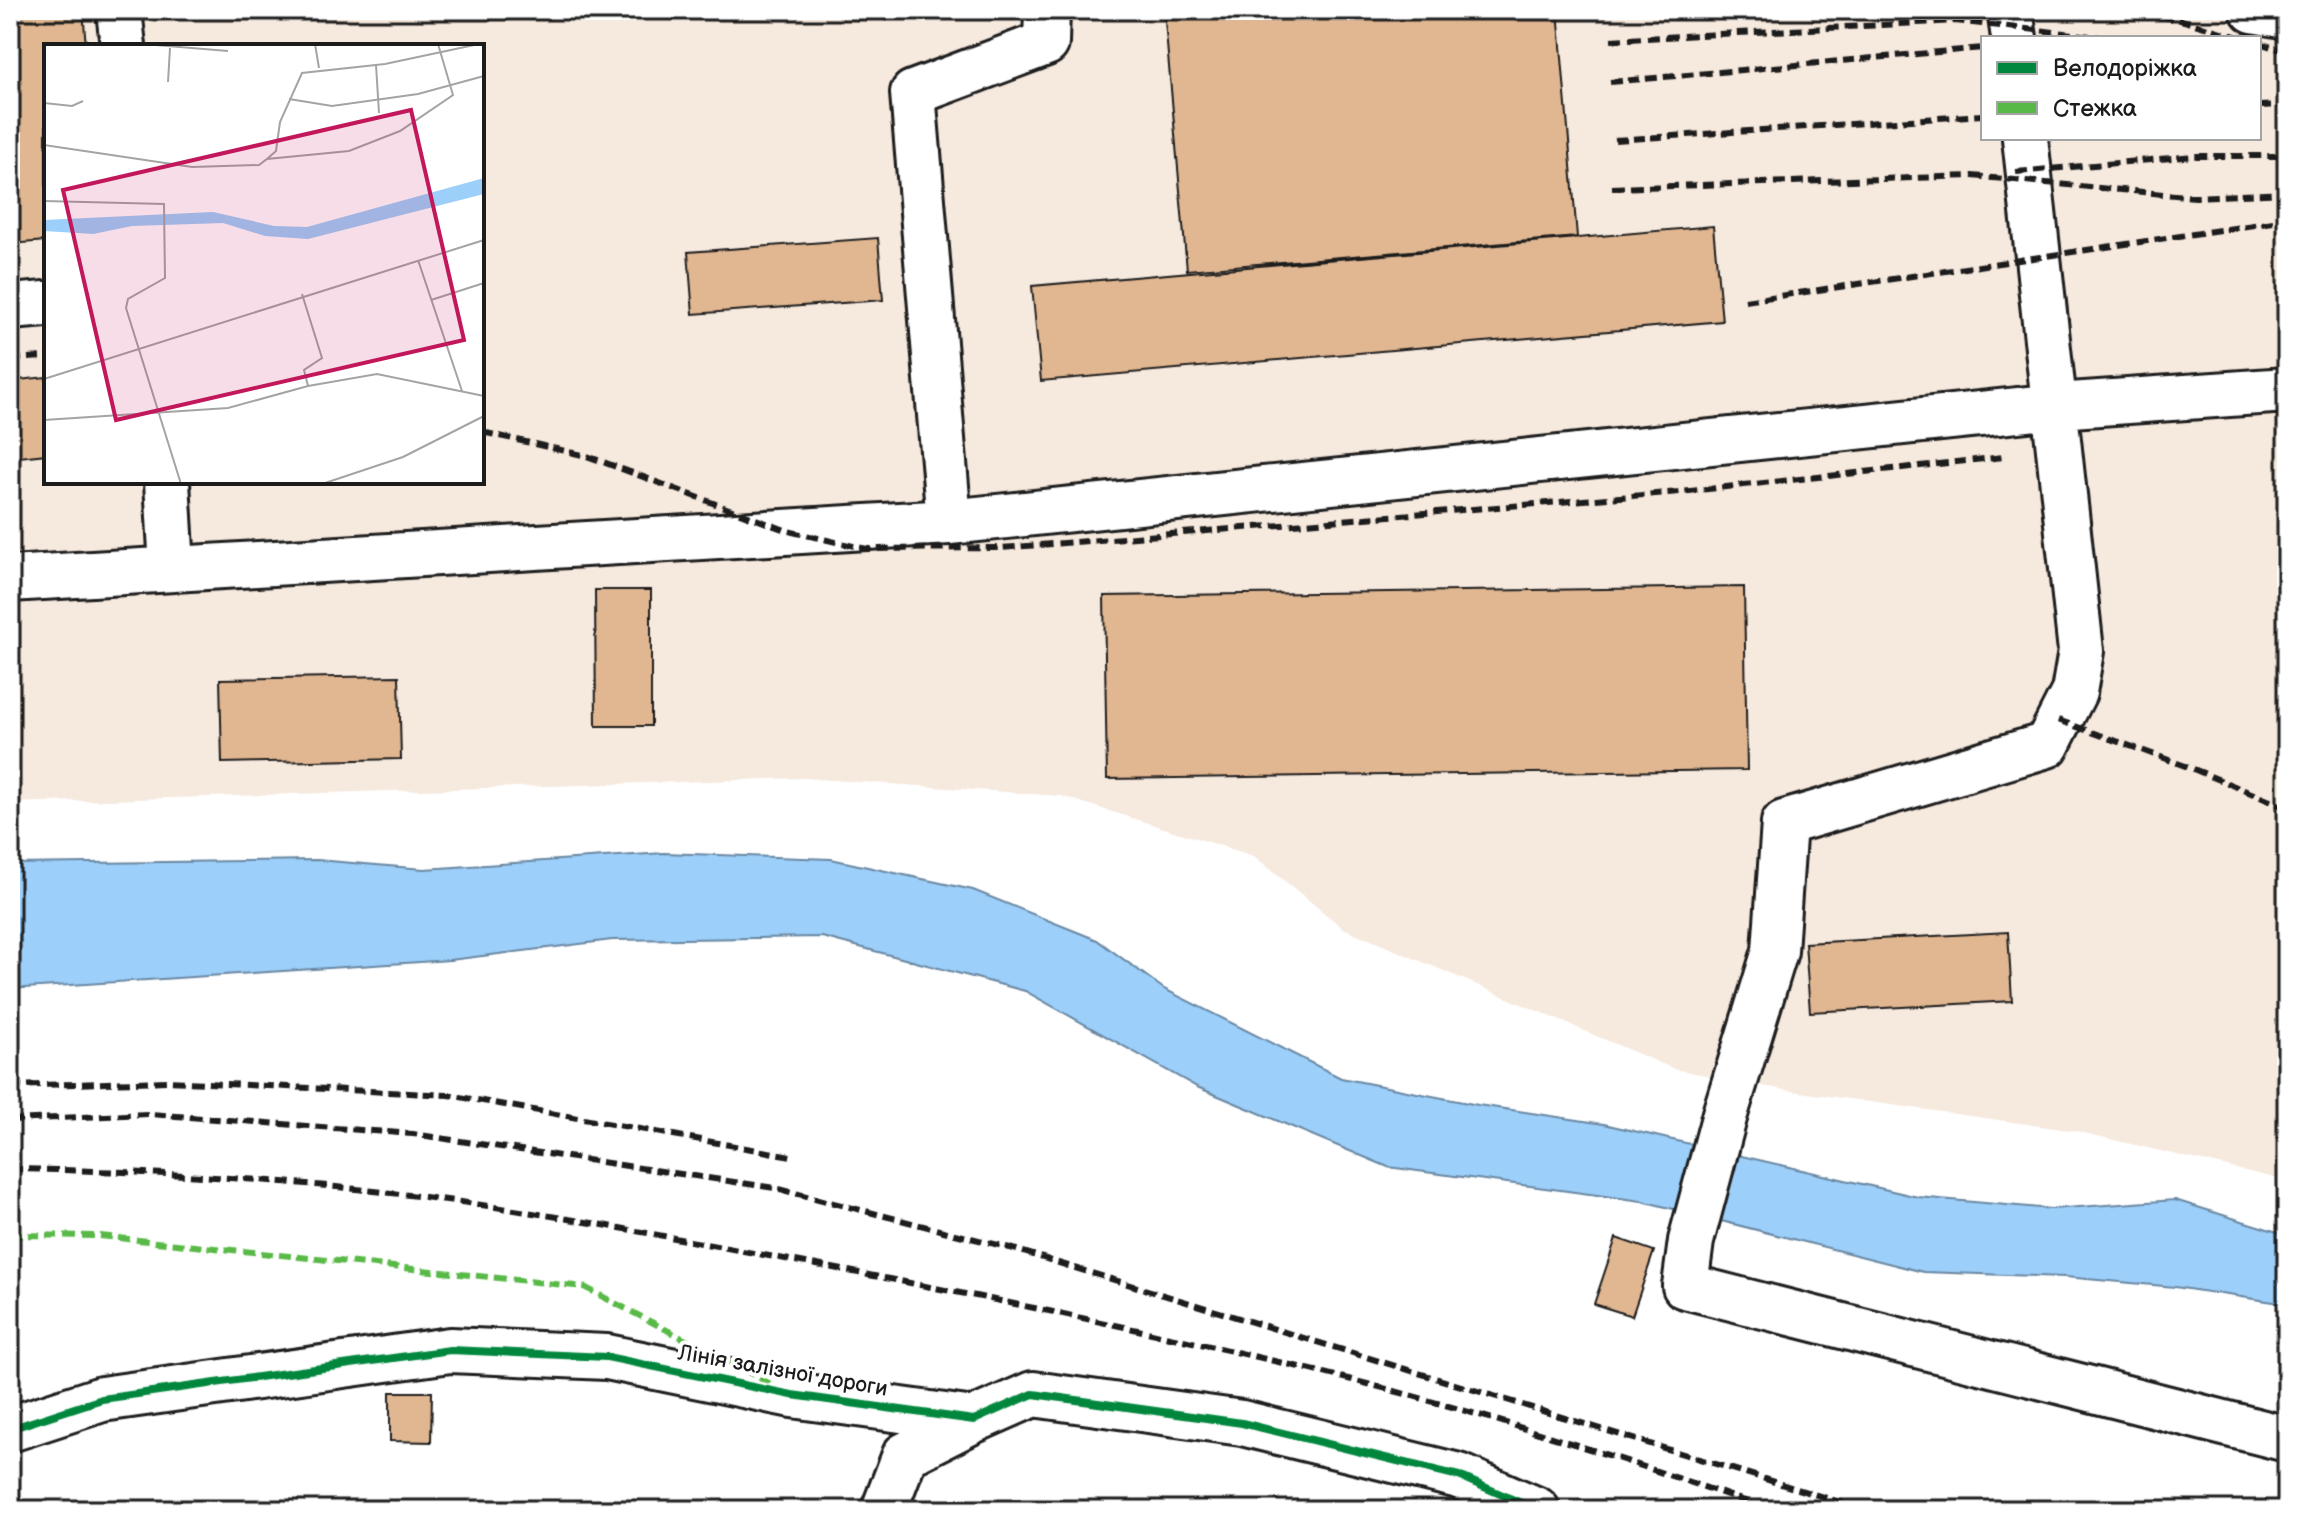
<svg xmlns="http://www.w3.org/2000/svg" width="2297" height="1520" viewBox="0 0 2297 1520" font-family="'Balsamiq Sans',sans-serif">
  <rect width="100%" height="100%" fill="#fff"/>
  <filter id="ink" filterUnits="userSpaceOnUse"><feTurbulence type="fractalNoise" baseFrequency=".0125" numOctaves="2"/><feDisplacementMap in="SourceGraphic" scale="16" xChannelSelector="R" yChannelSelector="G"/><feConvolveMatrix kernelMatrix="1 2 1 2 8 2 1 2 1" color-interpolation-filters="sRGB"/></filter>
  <g filter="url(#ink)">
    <path fill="#f6e9de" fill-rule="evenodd" d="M 10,10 L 2287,10 L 2287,1181 L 2076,1131 L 1785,1090 L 1674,1069 L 1343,928 L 1254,856 L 1061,796 L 804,778 L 10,803 ZM 1983,38 L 2259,38 L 2259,138 L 1983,138 ZM 46,46 L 482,46 L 482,482 L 46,482 Z"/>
    <path fill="#9ccffa" stroke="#6987a1" stroke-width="2" d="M 664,853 L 831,859 L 973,890 L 1097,940 L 1164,989 L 1341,1078 L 1478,1105 L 1604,1124 L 1918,1197 L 2051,1209 L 2175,1200 L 2287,1235 L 2287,1304 L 2175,1287 L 2065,1277 L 1923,1272 L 1642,1201 L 1388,1167 L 1197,1087 L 1025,991 L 822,937 L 612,940 L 450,960 L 10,989 L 10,864 L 317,860 L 424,869 Z"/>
    <path fill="#e1b792" stroke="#1c1c1c" stroke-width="2" d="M 10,10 L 83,10 L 86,46 L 46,46 L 46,241 L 10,244 Z
      M 1164,10 L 1558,10 L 1577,237 L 1187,270 Z
      M 1713,226 L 1722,321 L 1041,381 L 1032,286 Z
      M 878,238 L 883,300 L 693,314 L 688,252 Z
      M 46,377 L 46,454 L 10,458 L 10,381 Z
      M 1744,587 L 1747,770 L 1107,779 L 1104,596 Z
      M 595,590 L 651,590 L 651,726 L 596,726 Z
      M 399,676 L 401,759 L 222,763 L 220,679 Z
      M 2008,932 L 2012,1001 L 1810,1012 L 1805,943 Z
      M 1616,1238 L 1654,1251 L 1632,1316 L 1594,1304 Z
      M 390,1392 L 432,1392 L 431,1442 L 390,1441 Z"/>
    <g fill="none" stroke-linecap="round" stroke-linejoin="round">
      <defs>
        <path id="minor" d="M 119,10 L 123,46
          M 2010,10 L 2014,38
          M 2253,10 L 2287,16
          M 2025,138 L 2081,651 L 2074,692 L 2047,745 L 1784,823 L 1775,951 L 1725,1114 L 1691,1241 L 1685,1286 L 2287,1439
          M 10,307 L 46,304
          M 167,482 L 172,568
          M 949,522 L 913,93 L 1046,43 L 1047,10
          M 10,579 L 949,522 L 2056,406 L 2287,390
          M 10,1429 L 102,1399 L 450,1350 L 607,1357 L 792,1395 L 974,1420 L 1033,1394 L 1242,1423 L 1459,1476 L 1537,1510
          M 884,1510 L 905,1455 L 974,1420"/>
      </defs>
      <use href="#minor" stroke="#1c1c1c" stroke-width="50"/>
      <use href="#minor" stroke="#fff" stroke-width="44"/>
      <path stroke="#1c1c1c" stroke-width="6" stroke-dasharray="12 6" stroke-linecap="butt" d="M 2125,10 L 2181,20 L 2242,38
        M 1611,40 L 1955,21 L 2109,38
        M 2259,43 L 2287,52
        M 1610,82 L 1983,48
        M 2259,106 L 2287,105
        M 1615,140 L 1983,115
        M 2016,172 L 2194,156 L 2287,156
        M 1612,188 L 1972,176 L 2196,197 L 2287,193
        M 1745,301 L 2287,220
        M 10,359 L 46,357
        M 482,432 L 587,456 L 788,531 L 867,549 L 1002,548 L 1680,492 L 2003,457
        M 2058,720 L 2191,768 L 2287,808
        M 10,1086 L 167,1081 L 449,1095 L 791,1156
        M 10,1120 L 150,1114 L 413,1134 L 775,1188 L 1010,1248 L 1866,1510
        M 10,1169 C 160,1171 313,1181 461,1202 C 581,1219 699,1243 817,1265 C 995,1299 1172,1335 1348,1379 C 1491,1415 1632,1462 1771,1510"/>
      <path stroke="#58b947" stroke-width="6" stroke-dasharray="12 6" stroke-linecap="butt" d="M 10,1235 L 100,1236 L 584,1287 L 771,1384"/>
      <defs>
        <path id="cycleway" d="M 10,1429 L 102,1399 L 450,1350 L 607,1357 L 792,1395 L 974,1420 L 1033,1394 L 1242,1423 L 1459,1476 L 1537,1510"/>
      </defs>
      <use href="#cycleway" stroke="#fff" stroke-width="13"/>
      <use href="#cycleway" stroke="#00873e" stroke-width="8"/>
    </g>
  </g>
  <g text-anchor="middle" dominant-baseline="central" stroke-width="8" stroke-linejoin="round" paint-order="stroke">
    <g font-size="22" fill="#1c1c1c" stroke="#fff">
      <text transform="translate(783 1371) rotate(10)">Лінія залізної дороги</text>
    </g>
  </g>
  <g transform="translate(44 44)">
    <rect width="440" height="440" fill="#fff"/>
    <path d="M 440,134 L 440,150 L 264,195 L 221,192 L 179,179 L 88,182 L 49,190 L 0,187 L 0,176 L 169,168 L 230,182 L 263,183 Z" fill="#9ccffa"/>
    <path fill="none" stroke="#a4a4a4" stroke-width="2" d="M 99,0 L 184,7M 271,0 L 275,24M 332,21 L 335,69M 124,38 L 126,4M 245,55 L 288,62 L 374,50 L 440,32M 0,59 L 28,62 L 39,57M 0,101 L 148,123 L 215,121 L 223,115 L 305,107 L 356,87 L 409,51 L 394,0M 223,115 L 232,107 L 236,78 L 258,29 L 341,20 L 435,0M 0,157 L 120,160 L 121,234 L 84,255 L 82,264 L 137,440M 374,216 L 418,347M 258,250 L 278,314 L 260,326 L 264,342M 387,256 L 440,239M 0,335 L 440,196M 0,376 L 184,364 L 264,342 L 333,330 L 440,352M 278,440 L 359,413 L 440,372"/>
    <path fill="#c2185b" fill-opacity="0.15" stroke="#c2185b" stroke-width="4" d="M 367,66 L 420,296 L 72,376 L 19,146 Z"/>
    <rect width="440" height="440" fill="none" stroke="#1c1c1c" stroke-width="4"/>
  </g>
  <rect width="2297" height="1520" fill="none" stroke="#fff" stroke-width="40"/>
  <rect x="20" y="20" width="2257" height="1480" fill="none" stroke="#1c1c1c" stroke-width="3" filter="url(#ink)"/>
  <rect x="1981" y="36" width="280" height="104" fill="#ffffff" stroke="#a4a4a4" stroke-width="2"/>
  <rect x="1997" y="62" width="40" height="12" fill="#00873e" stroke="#a4a4a4" stroke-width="2"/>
  <text x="2053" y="76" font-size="24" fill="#1c1c1c">Велодоріжка</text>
  <rect x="1997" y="102" width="40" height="12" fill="#58b947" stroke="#a4a4a4" stroke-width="2"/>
  <text x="2053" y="116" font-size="24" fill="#1c1c1c">Стежка</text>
</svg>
